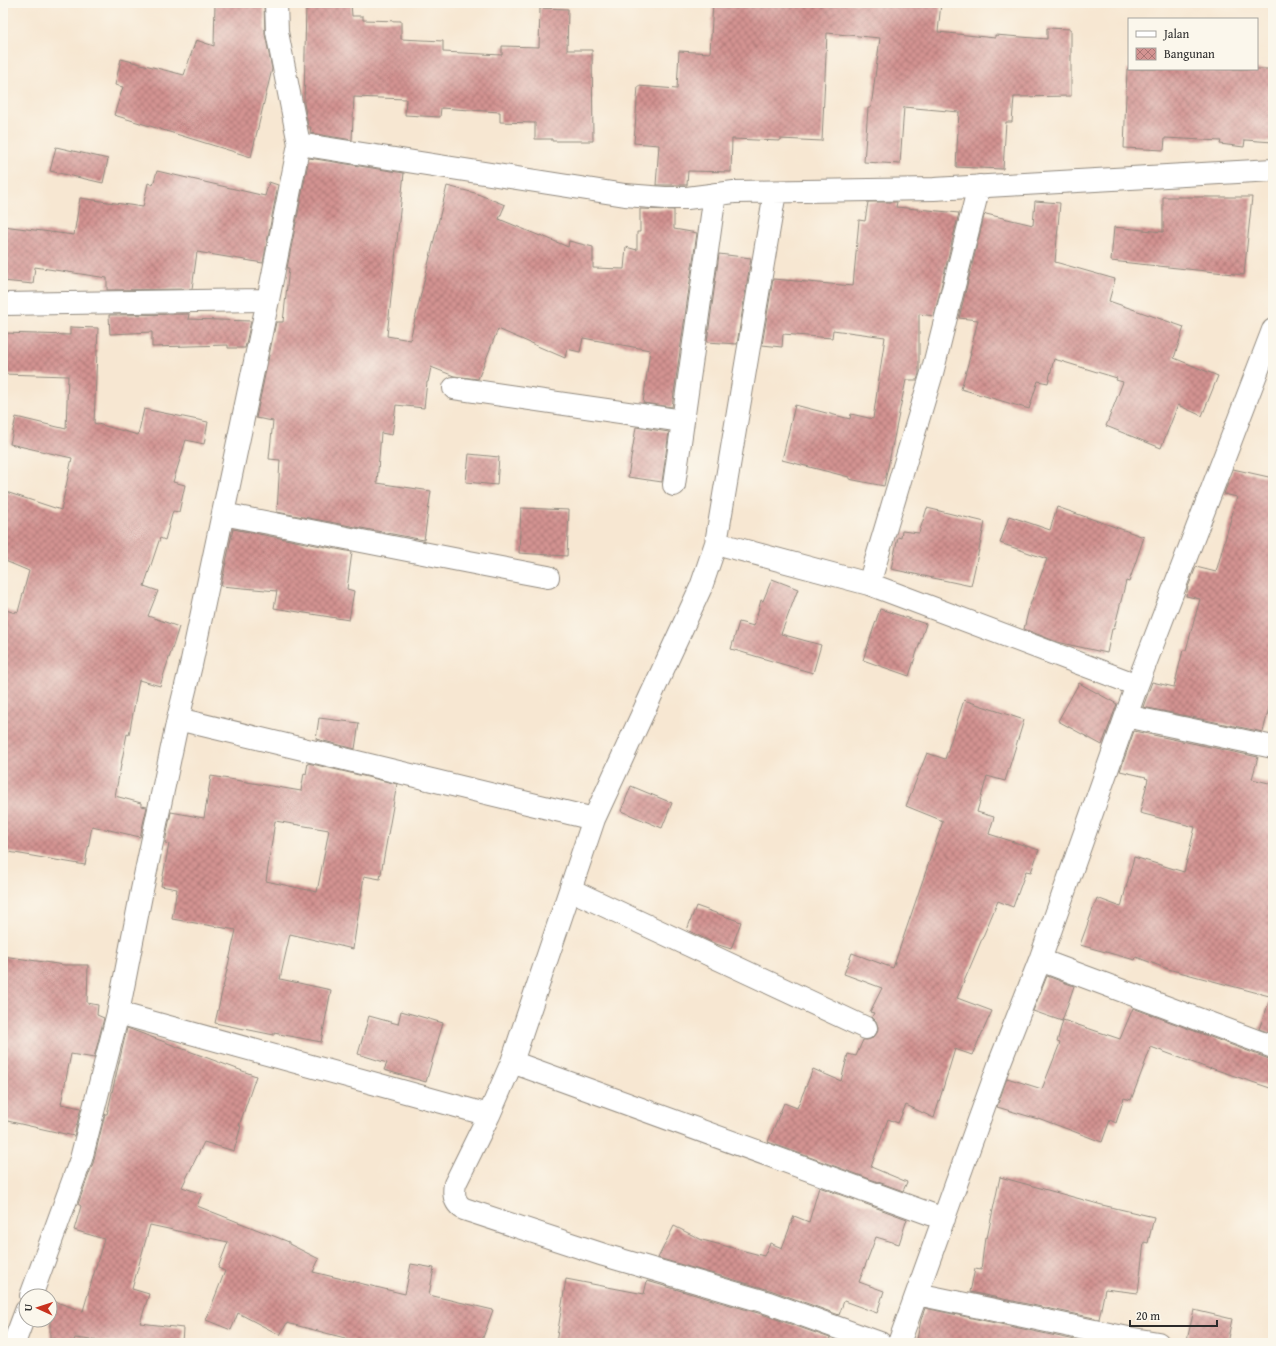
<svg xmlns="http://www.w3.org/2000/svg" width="1276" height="1346" viewBox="0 0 1276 1346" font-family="'Gentium Book Plus',serif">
  <defs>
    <pattern id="building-cross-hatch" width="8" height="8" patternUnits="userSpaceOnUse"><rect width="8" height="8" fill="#d39391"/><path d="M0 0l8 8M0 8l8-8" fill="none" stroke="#ab7877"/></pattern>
  </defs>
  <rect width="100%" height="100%" fill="#fbf7ec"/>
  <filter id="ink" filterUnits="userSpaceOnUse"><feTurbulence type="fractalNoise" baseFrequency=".025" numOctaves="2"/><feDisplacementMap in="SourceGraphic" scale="8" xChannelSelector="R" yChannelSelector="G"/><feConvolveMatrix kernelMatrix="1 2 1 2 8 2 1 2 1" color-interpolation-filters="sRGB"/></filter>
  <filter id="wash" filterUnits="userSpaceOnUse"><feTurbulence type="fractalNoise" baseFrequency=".012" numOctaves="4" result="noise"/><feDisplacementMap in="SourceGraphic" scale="16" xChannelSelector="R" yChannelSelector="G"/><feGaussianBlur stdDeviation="0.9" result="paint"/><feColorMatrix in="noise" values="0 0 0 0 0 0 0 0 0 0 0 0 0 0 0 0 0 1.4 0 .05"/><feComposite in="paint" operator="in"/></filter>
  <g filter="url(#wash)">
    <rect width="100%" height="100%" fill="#f7e7d2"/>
    <g id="blocks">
      <path fill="url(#building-cross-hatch)" fill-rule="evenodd" d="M 215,3 L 264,5 L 265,34 L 272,69 L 251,157 L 114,115 L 123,87 L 115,85 L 121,59 L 184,75 L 196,40 L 214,46 Z
        M 306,3 L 351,3 L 352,16 L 363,16 L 363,20 L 401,21 L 401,39 L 443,41 L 443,52 L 502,55 L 502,46 L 539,47 L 540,8 L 568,9 L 567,50 L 592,50 L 593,141 L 552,141 L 552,139 L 535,139 L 535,123 L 500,122 L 500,112 L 441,108 L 440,117 L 405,115 L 406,99 L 354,97 L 352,140 L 310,133 L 311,127 L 308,127 L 304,103 Z
        M 713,3 L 941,3 L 938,32 L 995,38 L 995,35 L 1047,39 L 1047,28 L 1071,29 L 1071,96 L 1014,97 L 1012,122 L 1006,122 L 1003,169 L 956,167 L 959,112 L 904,107 L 900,164 L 864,162 L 868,108 L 871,108 L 880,38 L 827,33 L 822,141 L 780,139 L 780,141 L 732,139 L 731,172 L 688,171 L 687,185 L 656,185 L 659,145 L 634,143 L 638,86 L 677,89 L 679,51 L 710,53 Z
        M 1127,69 L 1273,69 L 1273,142 L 1245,140 L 1244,147 L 1220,144 L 1221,141 L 1165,138 L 1164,150 L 1124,148 Z
        M 56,147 L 108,159 L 103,183 L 50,171 Z
        M 309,158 L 404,173 L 387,336 L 410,340 L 447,186 L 475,193 L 505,205 L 499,219 L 540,236 L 540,235 L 568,247 L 569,241 L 593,247 L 593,268 L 624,269 L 626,247 L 637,250 L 637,232 L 640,232 L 640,209 L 674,210 L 674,229 L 697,233 L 672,407 L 643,403 L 650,350 L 583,338 L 580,352 L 567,349 L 565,358 L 498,329 L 478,379 L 454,376 L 431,367 L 428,382 L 427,382 L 424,408 L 396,405 L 392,435 L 381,433 L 377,483 L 431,491 L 424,540 L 277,512 L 280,460 L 269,459 L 273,421 L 256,418 L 276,322 L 283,322 L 289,268 L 287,268 Z
        M 157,171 L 265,196 L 269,182 L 278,185 L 263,263 L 197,252 L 192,289 L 107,290 L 107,278 L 35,267 L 33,284 L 3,281 L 3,226 L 74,235 L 80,198 L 143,207 L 148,183 L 153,185 Z
        M 1163,197 L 1252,197 L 1244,275 L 1111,261 L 1114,227 L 1163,232 Z
        M 1035,201 L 1060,203 L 1055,262 L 1115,279 L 1109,301 L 1184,327 L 1174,358 L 1218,376 L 1202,416 L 1178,405 L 1161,448 L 1106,426 L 1123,382 L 1116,380 L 1117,378 L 1054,359 L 1048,383 L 1038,381 L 1029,409 L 961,389 L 971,353 L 970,353 L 978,320 L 959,318 L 984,216 L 986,214 L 1033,225 Z
        M 868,202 L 897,202 L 896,207 L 959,213 L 934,316 L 919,314 L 919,374 L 917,380 L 906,380 L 884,486 L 849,479 L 849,477 L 782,460 L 795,405 L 850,419 L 851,414 L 873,419 L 885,337 L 833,330 L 832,338 L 783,334 L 782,347 L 762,345 L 773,279 L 853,286 L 859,220 L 865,221 Z
        M 719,254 L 751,258 L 737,344 L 707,342 Z
        M 189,314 L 188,319 L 251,321 L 245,348 L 228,348 L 228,345 L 152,347 L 152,332 L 110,334 L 109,315 Z
        M 70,327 L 98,328 L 94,423 L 138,435 L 144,409 L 208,422 L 204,444 L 186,440 L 173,482 L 185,485 L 179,512 L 173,511 L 165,540 L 160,538 L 144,586 L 158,591 L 148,616 L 179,627 L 160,686 L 139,680 L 129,735 L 127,734 L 115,796 L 141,803 L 141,806 L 147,807 L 140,837 L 92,826 L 85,865 L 3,851 L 3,609 L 15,613 L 16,611 L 18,612 L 29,571 L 3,560 L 3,491 L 61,510 L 72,458 L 10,444 L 16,417 L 66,429 L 68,376 L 3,374 L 3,333 L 70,335 Z
        M 636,427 L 669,432 L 662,482 L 628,477 Z
        M 469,454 L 499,457 L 497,485 L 466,482 Z
        M 1233,469 L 1273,478 L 1273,691 L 1263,732 L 1143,707 L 1152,682 L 1174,687 L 1183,650 L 1186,650 L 1200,599 L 1186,596 L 1188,587 L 1196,567 L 1216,572 L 1237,497 L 1224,494 Z
        M 1057,507 L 1144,537 L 1129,582 L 1126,581 L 1114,629 L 1112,629 L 1107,653 L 1057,642 L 1024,629 L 1029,608 L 1047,559 L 1000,543 L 1009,516 L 1050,530 Z
        M 521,508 L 569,510 L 567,556 L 519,553 Z
        M 927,508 L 985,522 L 971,586 L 891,569 L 898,537 L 901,538 L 902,531 L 919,533 Z
        M 233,529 L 352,552 L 347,589 L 354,591 L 349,620 L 274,608 L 277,591 L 221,586 Z
        M 772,579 L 798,589 L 781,634 L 821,645 L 813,673 L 731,649 L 739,622 L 754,626 L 761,600 L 763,601 Z
        M 880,609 L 926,624 L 909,676 L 863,660 Z
        M 1079,683 L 1117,704 L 1102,745 L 1058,721 Z
        M 964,700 L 1024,720 L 1005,781 L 987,776 L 977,812 L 994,817 L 989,834 L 1039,850 L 1031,872 L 1026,871 L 1013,907 L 998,901 L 957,998 L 992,1011 L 972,1055 L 955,1049 L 934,1118 L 906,1105 L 898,1123 L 888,1119 L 871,1167 L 907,1182 L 903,1191 L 768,1142 L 784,1103 L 797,1108 L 813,1069 L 841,1081 L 848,1054 L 856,1056 L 863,1040 L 867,1040 L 873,1038 L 877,1033 L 878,1027 L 876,1021 L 872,1017 L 874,1013 L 870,1012 L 882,988 L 844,974 L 852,953 L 893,968 L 943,821 L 906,806 L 927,753 L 945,759 Z
        M 319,718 L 359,723 L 355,749 L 316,739 Z
        M 1134,731 L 1258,757 L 1252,779 L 1273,784 L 1273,997 L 1168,969 L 1136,957 L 1135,960 L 1080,945 L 1097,898 L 1121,907 L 1134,857 L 1184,872 L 1195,827 L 1140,813 L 1148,779 L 1145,778 L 1146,777 L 1120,771 Z
        M 308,763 L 397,784 L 380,879 L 364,876 L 353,949 L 290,934 L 280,979 L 331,990 L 321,1042 L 274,1033 L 274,1035 L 215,1023 L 236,930 L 172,919 L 177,889 L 161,886 L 169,844 L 165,843 L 171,812 L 204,818 L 211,776 L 301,791 L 304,773 L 306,774 ZM 275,821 L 329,830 L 317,892 L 266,881 Z
        M 631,786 L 672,803 L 662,828 L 621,811 Z
        M 696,906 L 741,922 L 731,949 L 716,944 L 687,930 Z
        M 3,956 L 64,965 L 88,965 L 87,1003 L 98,1005 L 97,1015 L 104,1018 L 94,1058 L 71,1054 L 61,1104 L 81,1108 L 74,1136 L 3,1120 Z
        M 1047,976 L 1074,986 L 1062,1021 L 1033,1011 Z
        M 1270,1000 L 1273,1000 L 1273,1034 L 1259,1029 Z
        M 1133,1008 L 1269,1059 L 1273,1059 L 1273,1089 L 1211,1068 L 1210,1069 L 1151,1047 L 1131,1100 L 1124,1098 L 1116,1123 L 1110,1120 L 1102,1142 L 1038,1118 L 1038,1119 L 997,1107 L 1007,1078 L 1042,1089 L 1060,1043 L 1057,1042 L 1063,1020 L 1120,1039 Z
        M 401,1011 L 443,1023 L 426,1082 L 384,1070 L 387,1063 L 358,1054 L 369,1016 L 398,1024 Z
        M 127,1028 L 256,1076 L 239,1126 L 241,1126 L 234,1151 L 204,1142 L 182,1187 L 202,1194 L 197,1206 L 289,1242 L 289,1244 L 319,1259 L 313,1272 L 405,1294 L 411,1264 L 434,1268 L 429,1295 L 493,1310 L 481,1343 L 361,1343 L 344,1339 L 345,1338 L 287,1323 L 280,1335 L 238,1313 L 231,1330 L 206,1320 L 225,1271 L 218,1268 L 228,1242 L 150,1225 L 132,1289 L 149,1294 L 140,1323 L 183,1328 L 182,1343 L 116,1343 L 75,1338 L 73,1343 L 65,1343 L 50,1338 L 50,1300 L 83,1311 L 104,1239 L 74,1230 L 81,1206 L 78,1204 L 93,1163 L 105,1114 L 107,1114 Z
        M 1000,1177 L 1102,1205 L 1154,1217 L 1148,1243 L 1144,1242 L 1138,1293 L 1105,1289 L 1099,1319 L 970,1292 L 975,1269 L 981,1270 L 985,1237 L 987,1238 Z
        M 819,1187 L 907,1219 L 899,1244 L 876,1237 L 859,1282 L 884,1291 L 877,1313 L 844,1301 L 839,1315 L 773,1291 L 658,1258 L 674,1226 L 702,1240 L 764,1256 L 770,1243 L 782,1248 L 794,1216 L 809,1222 Z
        M 566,1279 L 644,1294 L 647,1281 L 765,1315 L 830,1338 L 828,1343 L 556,1343 Z
        M 925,1308 L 1089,1343 L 940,1343 L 917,1339 L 921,1320 Z
        M 1194,1310 L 1232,1319 L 1227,1343 L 1201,1343 L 1187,1340 Z"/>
    </g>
  </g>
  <g filter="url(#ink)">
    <use href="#blocks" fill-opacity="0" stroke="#91897e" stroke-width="1"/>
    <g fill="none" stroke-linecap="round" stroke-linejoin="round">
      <defs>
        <path id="minor" d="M 276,3 L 277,32 L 299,144
          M 3,304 L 268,300
          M 454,388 L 683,421
          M 674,485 L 715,194
          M 223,514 L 469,562 L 548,577
          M 716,543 L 775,192
          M 869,584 L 932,373 L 979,186
          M 1126,716 L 1273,747
          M 178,719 L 594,819
          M 571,890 L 866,1028
          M 1040,960 L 1273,1047
          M 118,1013 L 489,1115 L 512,1062 L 594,819 L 701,587 L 716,543 L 869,584 L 1137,685
          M 512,1062 L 944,1219
          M 489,1115 L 455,1184 C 453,1195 454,1203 464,1209 L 604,1255 L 769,1303 L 880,1343
          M 917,1294 L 1128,1338 L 1158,1343
          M 31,1296 L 81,1159 L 118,1013 L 142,890 L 178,719 L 191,665 L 268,300 L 299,144 L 625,195 L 665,198 L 687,198 L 734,192 L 934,189 L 1273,170
          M 14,1343 L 26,1311
          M 899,1343 L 1000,1062 L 1040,960 L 1137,685 L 1273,330"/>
      </defs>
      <use href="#minor" stroke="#91897e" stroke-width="24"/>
      <use href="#minor" stroke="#fff" stroke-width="22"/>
    </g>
  </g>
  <rect width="1276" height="1346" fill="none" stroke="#fbf7ec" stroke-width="16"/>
  <rect x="1128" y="18" width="130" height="52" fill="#fbf7ec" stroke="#a8a59f"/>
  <rect x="1136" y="31" width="20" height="6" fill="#ffffff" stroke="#a8a59f"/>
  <text x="1164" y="38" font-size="12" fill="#2b2b2b">Jalan</text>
  <rect x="1136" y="48" width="20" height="12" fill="url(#building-cross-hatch)" stroke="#a8a59f"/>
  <text x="1164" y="58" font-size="12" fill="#2b2b2b">Bangunan</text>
  <g transform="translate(38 1308) rotate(273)"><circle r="19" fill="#fbf7ec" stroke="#a8a59f"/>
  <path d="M0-3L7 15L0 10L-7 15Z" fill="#c8321e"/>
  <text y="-6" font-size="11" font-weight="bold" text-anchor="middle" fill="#2b2b2b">U</text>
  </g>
  <path d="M1130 1320v6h87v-6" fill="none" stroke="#2b2b2b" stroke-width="2"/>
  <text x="1136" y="1320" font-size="12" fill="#2b2b2b" stroke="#fbf7ec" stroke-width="3" paint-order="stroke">20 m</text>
</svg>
